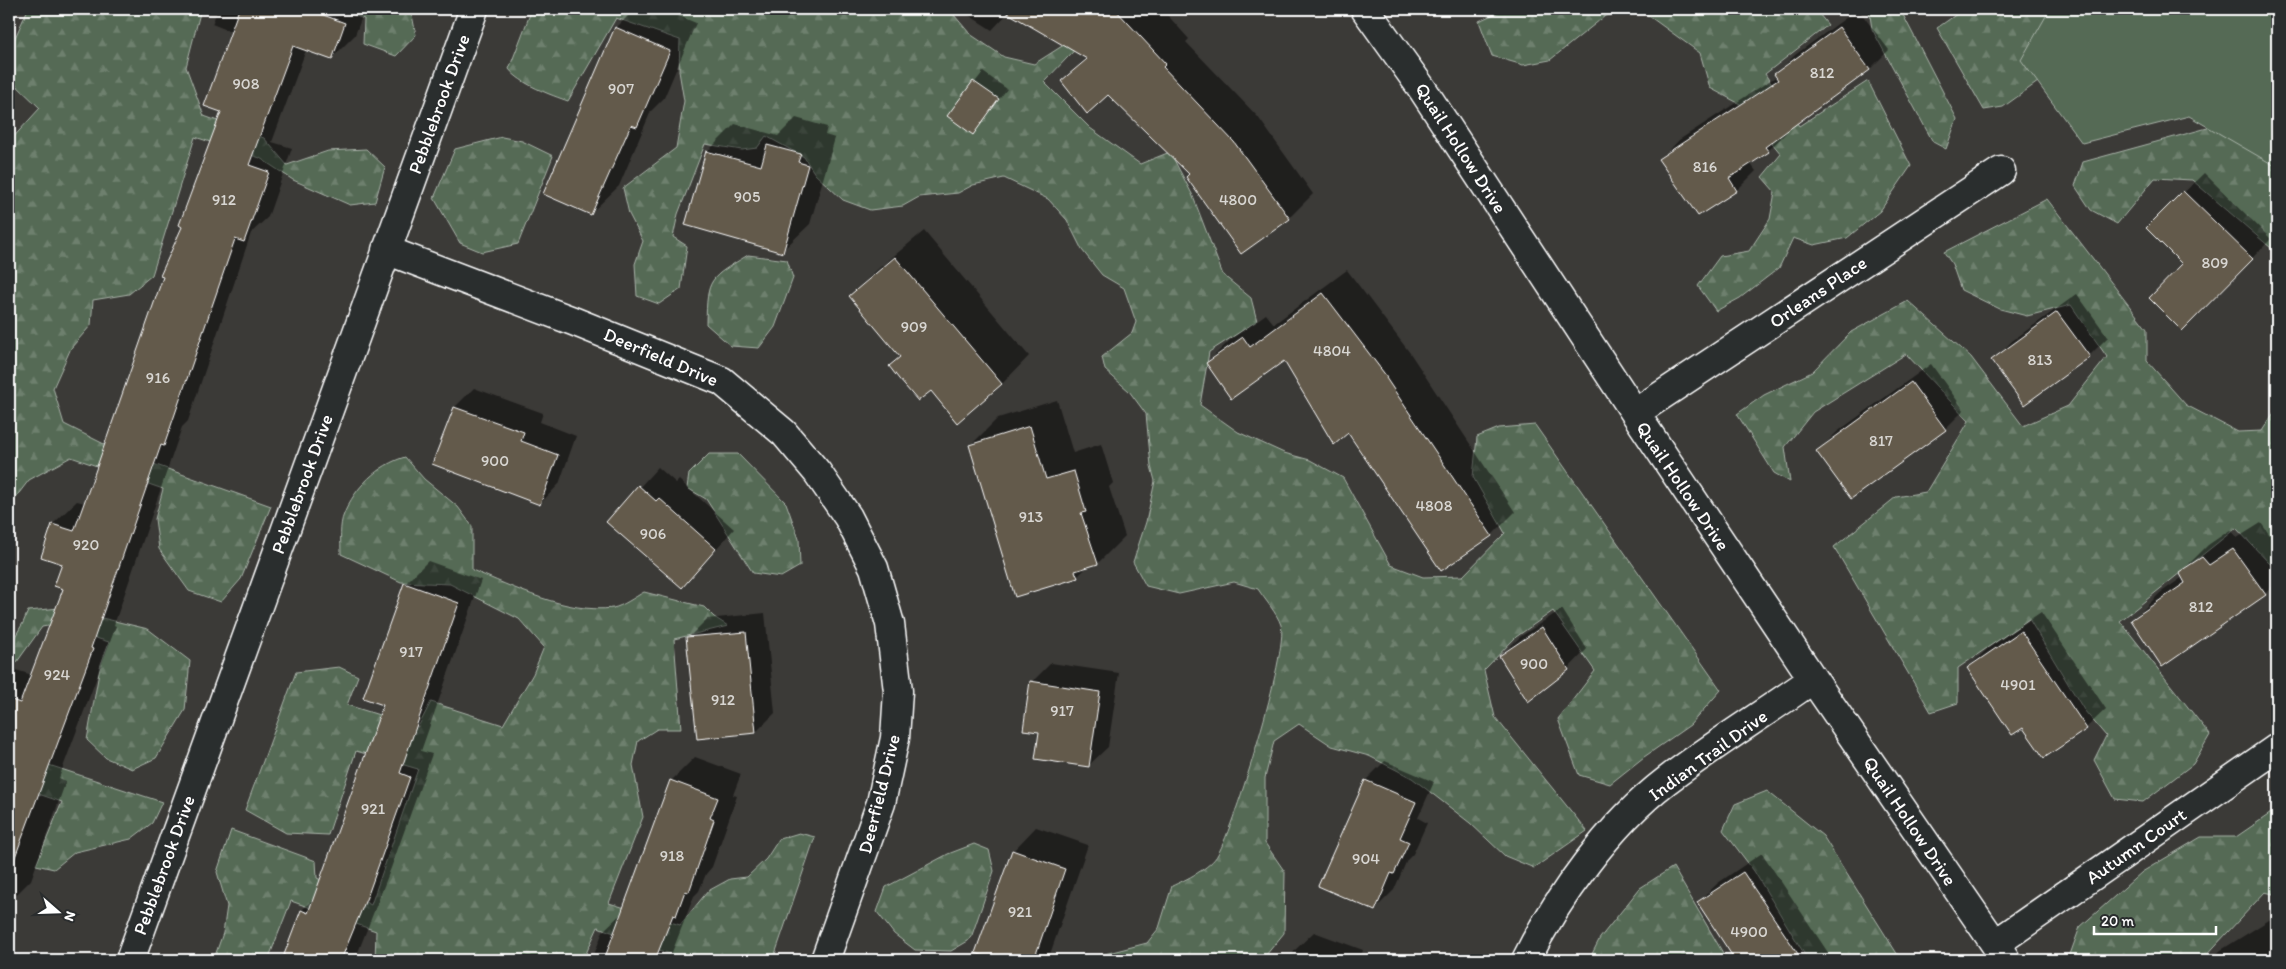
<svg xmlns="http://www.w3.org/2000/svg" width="2286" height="969" viewBox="0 0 2286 969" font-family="Itim,sans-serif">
  <defs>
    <pattern id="forest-firs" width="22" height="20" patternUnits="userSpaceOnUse" patternTransform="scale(1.25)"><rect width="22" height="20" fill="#556a55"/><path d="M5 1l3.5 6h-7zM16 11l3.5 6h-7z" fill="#6e806e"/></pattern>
  </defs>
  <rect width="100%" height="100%" fill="#3b3a37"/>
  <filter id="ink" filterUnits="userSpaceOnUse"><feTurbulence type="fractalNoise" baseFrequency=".02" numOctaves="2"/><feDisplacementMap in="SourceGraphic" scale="10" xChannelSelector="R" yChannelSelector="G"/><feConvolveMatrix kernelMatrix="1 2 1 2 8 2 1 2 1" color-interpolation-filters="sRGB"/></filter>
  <g filter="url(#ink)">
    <path fill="url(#forest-firs)" stroke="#aab4aa" d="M 28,9 L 201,9 L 186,67 L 204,116 L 264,138 L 287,165 L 328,151 L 366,149 L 385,167 L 375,202 L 350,205 L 293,180 L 260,158 L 195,137 L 152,275 L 129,294 L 93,300 L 91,325 L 71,348 L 53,388 L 64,424 L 120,452 L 271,506 L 241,579 L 221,602 L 189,591 L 159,549 L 155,519 L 163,489 L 71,457 L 29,480 L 16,497 L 9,502 L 9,142 L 40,108 L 15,84 L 14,40 Z
      M 337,9 L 395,9 L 412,15 L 416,35 L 396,56 L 363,44 L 364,19 Z
      M 532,9 L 949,9 L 970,34 L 1004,57 L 1034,64 L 1070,41 L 1095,20 L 1114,9 L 1044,82 L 1090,128 L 1140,164 L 1170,152 L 1192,194 L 1223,275 L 1251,298 L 1257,321 L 1209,352 L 1200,405 L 1238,432 L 1284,453 L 1310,460 L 1343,478 L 1391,565 L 1423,577 L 1463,576 L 1505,533 L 1473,477 L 1477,437 L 1499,428 L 1535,425 L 1721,690 L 1690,725 L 1644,757 L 1610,784 L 1579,775 L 1558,719 L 1595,671 L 1553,611 L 1516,637 L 1484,670 L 1495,717 L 1587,831 L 1534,868 L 1505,856 L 1470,823 L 1412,778 L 1369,756 L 1332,746 L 1299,724 L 1274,741 L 1265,778 L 1265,843 L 1285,872 L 1284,933 L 1262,960 L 1072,960 L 1093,957 L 1147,943 L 1159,928 L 1172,886 C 1185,880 1211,868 1218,854 C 1234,827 1289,650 1281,625 C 1277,613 1265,600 1258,589 L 1234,582 L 1179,594 L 1146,586 L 1133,562 L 1146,522 L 1155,481 L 1151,466 L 1146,414 L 1129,391 L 1105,370 L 1102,357 L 1132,333 L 1136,322 L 1124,288 L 1102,275 L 1082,250 L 1067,220 L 1048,199 L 1004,178 L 973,185 L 958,193 L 919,197 L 903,206 L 870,210 L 843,200 L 815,174 L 804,157 L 766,136 L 757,148 L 742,150 L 705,144 L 678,214 L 673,237 L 687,246 L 681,289 L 659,304 L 637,296 L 635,264 L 643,241 L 629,214 L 623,188 L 676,148 L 684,101 L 679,71 L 680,40 L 616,18 L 568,101 C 551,95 520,84 509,69 Z
      M 1505,9 L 1815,9 L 1828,25 L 1765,74 L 1799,126 L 1868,81 L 1911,166 L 1880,211 L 1847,238 L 1814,245 L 1793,238 L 1779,268 L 1740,298 L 1716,311 L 1698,286 L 1720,256 L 1749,251 L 1770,219 L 1775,192 L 1762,177 L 1781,154 L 1740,104 L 1710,88 L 1700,53 L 1642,11 L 1605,16 L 1550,60 L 1523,65 L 1492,56 L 1479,21 Z
      M 1869,9 L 1900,9 L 1957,119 L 1946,149 L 1933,142 L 1872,29 Z
      M 1964,9 L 2149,9 L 2056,69 L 2003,107 L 1984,110 L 1937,28 Z
      M 2277,109 L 2277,269 L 2271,248 L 2192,180 L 2155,178 L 2117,224 L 2091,210 L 2075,186 L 2083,162 Z
      M 502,137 L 522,141 L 553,156 L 518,244 L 482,252 L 460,243 L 434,198 L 455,149 Z
      M 2047,199 L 2147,329 L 2147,361 L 2186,405 L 2238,432 L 2262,431 L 2277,408 L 2277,481 L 2271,503 L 2277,524 L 2277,568 L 2269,563 L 2236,528 L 2120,621 L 2210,735 L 2193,764 L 2143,802 L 2115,799 L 2094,760 L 2106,736 L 2084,710 L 2029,619 L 1958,668 L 1958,703 L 1931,712 L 1834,547 L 1896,497 L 1926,492 L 1969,421 L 1906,354 L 1813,412 L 1785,447 L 1790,482 L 1774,473 L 1737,414 L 1764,395 L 1812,372 L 1851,332 L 1908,301 L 1971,357 L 2023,426 L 2068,406 L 2107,357 L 2071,305 L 2027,316 L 2000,309 L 1961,290 L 1952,264 L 1944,252 Z
      M 748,255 L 787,260 L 793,278 L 775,327 L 759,348 L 731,346 L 706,324 C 707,277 709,279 748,255 Z
      M 709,454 L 738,454 L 786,503 L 799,539 L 800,566 L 781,577 L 753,573 L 706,499 L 687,488 L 689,474 Z
      M 405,457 L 424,479 L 458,507 L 472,526 L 472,570 C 513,587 567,614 613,608 C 623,606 635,597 644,592 L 704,607 L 714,617 L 728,626 L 674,639 L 681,729 L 657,729 L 638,741 L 633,765 L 643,817 L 609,903 L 680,925 L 708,891 L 730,879 L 747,877 L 766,859 L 779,839 L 799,833 L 815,837 L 773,960 L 686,960 L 598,927 L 583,960 L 375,960 L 376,931 L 291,901 L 268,960 L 216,960 L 215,956 L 223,933 L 227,906 L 217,872 L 231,830 L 316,861 L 317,878 L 371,905 L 418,769 L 356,751 L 328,835 L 286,833 L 245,810 L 296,672 L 339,667 L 358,676 L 347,705 L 418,727 L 431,702 L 503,725 L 533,674 L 544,647 L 519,619 L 450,584 L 401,582 L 341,554 C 341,542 339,525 344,514 C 355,487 378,465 405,457 Z
      M 60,608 L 148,629 L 190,661 L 185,710 L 156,758 L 132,769 L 106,758 L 87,740 L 100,667 L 109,642 L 53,625 L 42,627 L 9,673 L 9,647 L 23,623 L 28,611 Z
      M 9,752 L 162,802 L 152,823 L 131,839 L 75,852 L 54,869 L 36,865 L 62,802 L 9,784 Z
      M 1767,791 L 1823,836 L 1901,960 L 1808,960 L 1754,871 L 1723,830 L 1735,804 Z
      M 2277,809 L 2277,895 L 2265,892 L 2202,960 L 2068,960 L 2080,927 L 2142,872 L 2201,837 L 2236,837 Z
      M 974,844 L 989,850 L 994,871 L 972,935 L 968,941 L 951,951 L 915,950 L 894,934 L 877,912 L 886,887 L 948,854 Z
      M 1673,867 L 1727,960 L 1589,960 L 1600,938 L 1640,888 Z"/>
    <path fill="#556a55" stroke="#aab4aa" d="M 2050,9 L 2277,9 L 2277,167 L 2189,116 L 2082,143 L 2021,60 Z"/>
    <path fill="#0007" d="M 218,9 L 365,9 L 355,35 L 331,59 L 306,50 L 272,142 L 292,148 L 268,217 L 251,233 L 188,421 L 182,427 L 114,625 L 116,626 L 59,778 L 66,781 L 31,880 L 9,902 L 9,673 L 13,669 L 32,675 L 65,588 L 64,563 L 43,556 L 53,524 L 77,501 L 85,503 L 223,112 L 232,32 L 212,24 Z
      M 635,9 L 662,9 L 696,23 L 664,98 L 651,111 L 619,186 L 591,213 L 616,28 Z
      M 959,9 L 1162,9 L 1189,39 L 1186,42 L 1258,117 L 1313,194 L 1289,218 L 1190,174 L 1108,93 L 1063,81 L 1086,58 L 1009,12 L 992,30 Z
      M 1858,9 L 1889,50 L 1870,69 L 1786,130 L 1787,132 L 1768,151 L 1750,163 L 1756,171 L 1737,190 L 1698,214 L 1660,160 L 1679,140 L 1777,76 L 1776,74 L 1795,55 Z
      M 1933,9 L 1944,9 L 1936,14 Z
      M 983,72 L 1007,89 L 973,133 L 949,116 Z
      M 796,118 L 827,127 L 825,135 L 835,138 L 810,224 L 782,251 L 708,151 L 735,124 L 778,136 Z
      M 2204,173 L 2271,239 L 2182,329 L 2184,264 L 2148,228 Z
      M 924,231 L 1029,356 L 1002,384 L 931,390 L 850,296 L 878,269 Z
      M 1347,270 L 1410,353 L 1515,512 L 1492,535 L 1348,431 L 1285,360 L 1207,363 L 1231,339 L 1266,314 L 1274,324 Z
      M 2077,294 L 2108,337 L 2089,356 L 1993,361 L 2012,341 Z
      M 1931,364 L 1964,410 L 1945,429 L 1818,451 L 1837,432 Z
      M 474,388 L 543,413 L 540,422 L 576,436 L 559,484 L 540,504 L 455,407 Z
      M 1057,400 L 1073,453 L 1101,444 L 1113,483 L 1109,487 L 1125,536 L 1098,563 L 1088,566 L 1077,577 L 970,446 L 998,418 Z
      M 658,467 L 676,483 L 679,480 L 734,529 L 682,587 L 608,522 Z
      M 2261,523 L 2277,545 L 2277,581 L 2265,594 L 2133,620 L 2160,593 L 2183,577 L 2181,572 L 2208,545 L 2230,530 L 2237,538 Z
      M 428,561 L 481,580 L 421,751 L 432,754 L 391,868 L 355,960 L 283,960 L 302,910 L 315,897 L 384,704 L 405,584 Z
      M 1562,609 L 1587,649 L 1568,669 L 1501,656 L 1520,637 Z
      M 2041,612 L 2106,709 L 2086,728 L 2023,726 L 1968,668 L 1987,649 Z
      M 765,613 L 775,713 L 756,732 L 688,638 L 707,619 Z
      M 1051,663 L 1119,673 L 1108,747 L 1088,766 L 1041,731 L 1032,682 Z
      M 695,757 L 741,774 L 733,795 L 737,796 L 712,867 L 706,874 L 699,891 L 694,896 L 669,960 L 592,960 L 603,931 L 624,911 L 671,781 Z
      M 1385,761 L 1434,782 L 1418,818 L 1427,823 L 1413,854 L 1407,860 L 1394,890 L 1375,909 L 1320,885 L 1366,780 Z
      M 1036,827 L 1088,845 L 1048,960 L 981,960 L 1013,851 Z
      M 1762,853 L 1829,954 L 1823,960 L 1737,960 L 1698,902 L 1718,883 Z
      M 2274,917 L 2277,921 L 2277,960 L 2210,960 L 2221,950 Z
      M 1314,932 L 1363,950 L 1360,960 L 1291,960 L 1294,951 Z"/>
    <path fill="#645a4b" stroke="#fff" d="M 239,9 L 307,9 L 345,23 L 332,60 L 293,46 L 249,165 L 269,172 L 244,242 L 235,239 L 164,446 L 161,445 L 91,648 L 93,649 L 12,865 L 9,865 L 9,699 L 20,703 L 63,589 L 54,586 L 62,564 L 41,557 L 52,524 L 74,531 L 94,475 L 163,277 L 160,276 L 182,227 L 179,225 L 221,112 L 204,106 Z
      M 1001,9 L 1115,9 L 1166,64 L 1163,67 L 1234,142 L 1290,219 L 1241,254 L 1186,177 L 1189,174 L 1108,95 L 1087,114 L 1061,81 L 1087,59 Z
      M 615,27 L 670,51 L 637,127 L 631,125 L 591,215 L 543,194 Z
      M 1839,27 L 1870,70 L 1765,147 L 1769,152 L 1729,178 L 1737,191 L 1698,216 L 1658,159 L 1778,80 L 1774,74 Z
      M 973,81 L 999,99 L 973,135 L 947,116 Z
      M 767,145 L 801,154 L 798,162 L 808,165 L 783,253 L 685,225 L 706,151 L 761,166 Z
      M 2183,191 L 2253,259 L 2182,331 L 2149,298 L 2182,264 L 2146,228 Z
      M 895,257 L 1002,384 L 957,423 L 931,391 L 918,401 L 899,379 L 889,366 L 900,357 L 849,296 Z
      M 1323,293 L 1387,377 L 1386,378 L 1492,536 L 1441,571 L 1348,433 L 1334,445 L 1284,361 L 1231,399 L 1206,363 L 1243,337 L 1250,347 Z
      M 2057,312 L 2090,357 L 2024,405 L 1991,360 Z
      M 1911,382 L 1946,430 L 1851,499 L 1816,451 Z
      M 454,407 L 524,432 L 521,441 L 558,455 L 540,505 L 432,464 Z
      M 1030,426 L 1046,479 L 1074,471 L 1086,512 L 1081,513 L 1098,564 L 1075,571 L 1078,578 L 1015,597 L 969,445 Z
      M 638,485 L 656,501 L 659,498 L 716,549 L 682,588 L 606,522 Z
      M 2233,549 L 2266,595 L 2162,667 L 2131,620 L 2185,583 L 2179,572 L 2202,557 L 2209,565 Z
      M 404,583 L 459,603 L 400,773 L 410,777 L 369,892 L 341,960 L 282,960 L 301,910 L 308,913 L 383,705 L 363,698 Z
      M 1542,627 L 1569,670 L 1528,702 L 1499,656 Z
      M 2021,631 L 2087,729 L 2044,758 L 2023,728 L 2012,735 L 1967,668 Z
      M 746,632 L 756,733 L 697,739 L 686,637 Z
      M 1030,681 L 1100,692 L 1089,767 L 1035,759 L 1039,732 L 1023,730 Z
      M 670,780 L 718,798 L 710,818 L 714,820 L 689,892 L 685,891 L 676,916 L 673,915 L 655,960 L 604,960 Z
      M 1365,780 L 1416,802 L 1400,838 L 1409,842 L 1394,874 L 1391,873 L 1375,911 L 1318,886 Z
      M 1012,850 L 1065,869 L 1034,960 L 997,960 L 975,953 Z
      M 1743,872 L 1802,960 L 1735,960 L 1697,902 Z"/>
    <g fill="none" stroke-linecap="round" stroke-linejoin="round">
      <defs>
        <path id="minor" d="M 1365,9 L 1423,90 L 1635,413 L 1813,679 L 2006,960
          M 386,250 L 573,321 L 722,381 L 784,433 L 817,472 L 848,517 L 874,568 L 890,624 L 898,691 L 895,738 L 881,803 L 825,960
          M 1635,413 L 2001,171
          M 1995,944 L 2277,748
          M 130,960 L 474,9
          M 1526,960 C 1557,897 1610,824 1666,781 C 1713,745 1764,714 1813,679"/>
      </defs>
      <use href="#minor" stroke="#fff" stroke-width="31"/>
      <use href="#minor" stroke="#2a2d2e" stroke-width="28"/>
    </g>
  </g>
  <g text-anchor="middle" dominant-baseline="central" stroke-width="4" stroke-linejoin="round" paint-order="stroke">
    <g font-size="16" fill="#d8d6d2">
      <text x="1822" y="72">812</text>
      <text x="246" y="83">908</text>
      <text x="621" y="88">907</text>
      <text x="1705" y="166">816</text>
      <text x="747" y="196">905</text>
      <text x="224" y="199">912</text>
      <text x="1238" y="199">4800</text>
      <text x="2215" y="262">809</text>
      <text x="914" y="326">909</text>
      <text x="1332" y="350">4804</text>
      <text x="2040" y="359">813</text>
      <text x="158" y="377">916</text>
      <text x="1881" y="440">817</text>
      <text x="495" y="460">900</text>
      <text x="1434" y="505">4808</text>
      <text x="1031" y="516">913</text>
      <text x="653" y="533">906</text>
      <text x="86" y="544">920</text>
      <text x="2201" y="606">812</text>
      <text x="411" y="651">917</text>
      <text x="1534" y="663">900</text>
      <text x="57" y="674">924</text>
      <text x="2018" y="684">4901</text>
      <text x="723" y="699">912</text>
      <text x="1062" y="710">917</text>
      <text x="373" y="808">921</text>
      <text x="672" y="855">918</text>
      <text x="1366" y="858">904</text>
      <text x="1020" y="911">921</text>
      <text x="1749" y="931">4900</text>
    </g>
    <g font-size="19" fill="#fff" stroke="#2a2d2e">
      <text transform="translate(439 104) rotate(-70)">Pebblebrook Drive</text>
      <text transform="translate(1461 148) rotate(57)">Quail Hollow Drive</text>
      <text transform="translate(1818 292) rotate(-34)">Orleans Place</text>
      <text transform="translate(661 357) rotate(23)">Deerfield Drive</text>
      <text transform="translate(302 484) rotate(-70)">Pebblebrook Drive</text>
      <text transform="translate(1683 486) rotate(56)">Quail Hollow Drive</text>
      <text transform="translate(1708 755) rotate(-36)">Indian Trail Drive</text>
      <text transform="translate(879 794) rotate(-76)">Deerfield Drive</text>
      <text transform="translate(1910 821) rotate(56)">Quail Hollow Drive</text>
      <text transform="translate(2136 846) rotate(-35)">Autumn Court</text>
      <text transform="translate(164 865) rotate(-70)">Pebblebrook Drive</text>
    </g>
  </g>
  <rect width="2286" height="969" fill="none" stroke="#2a2d2e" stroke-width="30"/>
  <rect x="15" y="15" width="2256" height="939" fill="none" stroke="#fff" stroke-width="2" filter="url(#ink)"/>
  <g transform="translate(58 912) rotate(110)" stroke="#2a2d2e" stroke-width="4" paint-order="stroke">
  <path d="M0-4L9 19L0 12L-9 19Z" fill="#ffffff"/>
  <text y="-8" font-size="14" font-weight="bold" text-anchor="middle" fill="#ffffff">N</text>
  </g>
  <path d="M2094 926v8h122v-8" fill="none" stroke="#ffffff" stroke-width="2.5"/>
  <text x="2101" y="926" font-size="15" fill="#ffffff" stroke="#2a2d2e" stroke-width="4" paint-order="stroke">20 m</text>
</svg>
